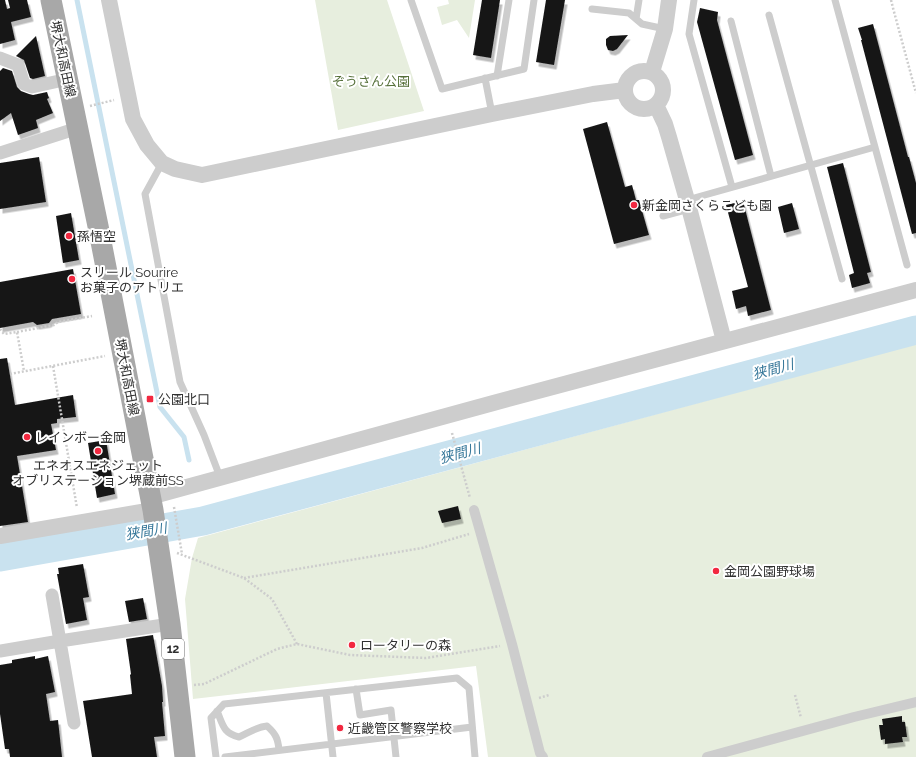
<svg xmlns="http://www.w3.org/2000/svg" width="916" height="757" viewBox="0 0 916 757" font-family="Raleway,'Noto Sans JP',sans-serif">
  <defs>
    <filter id="shadow"><feDropShadow dx="2.5" dy="4.5" stdDeviation="0" flood-color="#0004"/></filter>
  </defs>
  <rect width="100%" height="100%" fill="#fff"/>
  <path fill="#e7eede" d="M 315,0 L 387,0 L 424,111 L 338,130 Z
    M 448,0 L 475,0 L 469,38 L 457,20 L 442,25 L 437,7 L 449,4 Z
    M 916,344 L 916,757 L 488,757 L 476,666 L 193,699 L 185,599 L 192,558 L 198,538 Z"/>
  <g fill="none" stroke-linecap="round" stroke-linejoin="round">
    <path stroke="#c9e2ef" stroke-width="5" d="M 77,0 L 160,407 L 184,437 L 189,460"/>
    <path stroke="#c9e2ef" stroke-width="29" d="M 0,557 L 203,521 L 916,330"/>
  </g>
  <path fill="#171717" filter="url(#shadow)" d="M 0,0 L 5,0 L 7,9 L 10,8 L 8,0 L 27,0 L 31,17 L 11,22 L 15,40 L 0,44 Z
    M 482,0 L 500,0 L 491,58 L 473,55 Z
    M 546,0 L 565,0 L 554,65 L 536,62 Z
    M 700,8 L 718,12 L 717,20 L 753,155 L 735,160 L 697,22 Z
    M 873,24 L 908,157 L 909,157 L 916,183 L 916,233 L 912,234 L 861,40 L 862,40 L 858,28 Z
    M 628,35 L 617,49 L 613,51 L 608,50 L 606,45 L 606,39 L 610,36 Z
    M 36,36 L 45,76 L 33,79 L 30,78 L 24,60 L 16,56 Z
    M 3,68 L 12,71 L 17,87 L 21,91 L 29,94 L 33,95 L 47,92 L 49,98 L 47,99 L 53,113 L 36,120 L 38,128 L 18,135 L 11,113 L 0,121 L 0,71 Z
    M 607,122 L 625,187 L 632,185 L 636,200 L 639,200 L 649,235 L 614,244 L 583,129 Z
    M 39,157 L 46,202 L 0,209 L 0,163 Z
    M 843,163 L 871,272 L 867,273 L 870,283 L 852,288 L 849,275 L 854,273 L 827,167 Z
    M 743,201 L 771,310 L 748,316 L 746,306 L 736,309 L 732,291 L 748,287 L 726,205 Z
    M 792,203 L 799,229 L 784,233 L 778,207 Z
    M 71,213 L 79,260 L 63,263 L 56,216 Z
    M 73,269 L 81,314 L 52,319 L 49,323 L 37,325 L 33,322 L 0,328 L 0,282 Z
    M 7,358 L 15,405 L 73,395 L 76,417 L 57,419 L 57,423 L 51,424 L 56,450 L 17,456 L 28,522 L 0,526 L 0,359 Z
    M 106,440 L 115,494 L 97,498 L 88,443 Z
    M 458,506 L 461,519 L 442,523 L 438,511 Z
    M 83,564 L 89,597 L 83,598 L 87,620 L 66,624 L 57,574 L 59,574 L 58,568 Z
    M 143,598 L 147,619 L 129,622 L 125,601 Z
    M 153,635 L 162,686 L 163,702 L 162,702 L 165,736 L 154,737 L 157,757 L 92,757 L 83,701 L 132,694 L 130,675 L 131,674 L 126,639 Z
    M 35,656 L 35,659 L 48,656 L 55,692 L 46,694 L 50,721 L 58,720 L 62,757 L 10,757 L 9,749 L 5,749 L 0,714 L 0,665 L 12,663 L 12,660 Z
    M 902,716 L 902,722 L 905,722 L 907,737 L 902,737 L 903,742 L 885,744 L 885,739 L 881,740 L 879,725 L 883,725 L 882,719 Z"/>
  <g fill="none" stroke-linecap="round" stroke-linejoin="round">
    <path stroke="#cdcdcd" stroke-width="2.5" stroke-dasharray="2 2" stroke-linecap="butt" d="M 891,0 L 893,8 L 916,93
      M 90,106 L 114,100
      M 0,329 L 4,334 L 17,332 L 24,371
      M 17,332 L 54,325 L 58,322 L 92,316
      M 53,366 L 77,508
      M 10,374 L 105,356
      M 452,433 L 470,498
      M 174,507 L 182,554
      M 177,553 L 244,578 L 272,599 L 297,644
      M 244,578 L 422,548 L 469,534
      M 194,685 L 204,684 L 277,649 L 297,644 L 350,655 L 426,658 L 500,646
      M 795,695 L 801,718
      M 539,698 L 549,695"/>
    <path stroke="#cdcdcd" stroke-width="7" d="M 411,0 L 442,89 L 524,69 L 534,0
      M 694,0 L 689,34 L 732,187
      M 835,0 L 907,265
      M 592,9 L 629,13 L 642,24 L 665,29
      M 769,15 L 842,279
      M 636,19 L 639,0
      M 731,21 L 771,176
      M 497,76 L 509,0
      M 485,78 L 492,114
      M 162,163 L 145,194 L 180,382 L 204,435 L 220,477
      M 687,200 L 875,147
      M 663,216 L 689,209
      M 356,689 L 360,715 L 391,710 L 396,757
      M 326,693 L 333,757
      M 217,711 C 223,725 223,733 239,737 C 248,733 256,727 267,726 C 276,734 278,739 279,750
      M 216,757 L 211,718 L 224,704 L 457,678 L 469,688 L 475,757
      M 225,757 L 472,727"/>
    <path stroke="#cdcdcd" stroke-width="10" d="M 474,510 L 512,644 L 540,753 L 543,757
      M 707,757 L 854,717 L 916,702"/>
    <path stroke="#cdcdcd" stroke-width="13" d="M 0,58 L 18,65 L 24,84 L 32,87 L 68,79
      M 0,153 L 78,128
      M 52,595 L 74,723
      M 0,651 L 60,641 L 170,624"/>
    <path stroke="#cdcdcd" stroke-width="16" d="M 109,0 L 133,119 L 147,145 L 162,163 L 175,169 L 202,175 L 492,114 L 593,94 L 625,90
      M625 90a19 19 0 1 1 38 0a19 19 0 1 1-38 0Z
      M 652,72 L 665,29 L 669,0
      M 656,105 L 665,124 L 669,137 L 687,200 L 724,341
      M 150,497 C 405,426 660,358 916,290
      M 0,536 L 153,510"/>
    <path stroke="#a8a8a8" stroke-width="21" d="M 51,0 L 98,226 L 153,510 L 170,624 L 185,757"/>
  </g>
  <g fill="#f22840" stroke="#fff" stroke-width="1.5">
    <circle cx="634" cy="205" r="4"/>
    <circle cx="69" cy="236" r="4"/>
    <circle cx="72" cy="279" r="4"/>
    <rect x="146" y="395" width="8" height="8" rx="2"/>
    <circle cx="27" cy="437" r="4"/>
    <circle cx="98" cy="451" r="4"/>
    <circle cx="716" cy="571" r="4"/>
    <circle cx="352" cy="645" r="4"/>
    <circle cx="340" cy="728" r="4"/>
  </g>
  <g text-anchor="middle" dominant-baseline="central" stroke-width="4" stroke-linejoin="round" paint-order="stroke">
    <rect fill="#fff" stroke="#6e6e6e" stroke-width="1" x="162" y="639" width="22" height="20" rx="3"/>
    <g font-size="12" font-weight="bold" fill="#303030">
      <text x="173" y="649">12</text>
    </g>
    <g font-size="13" fill="#303030" stroke="#fff">
      <text transform="translate(63 59) rotate(78)">堺大和高田線</text>
      <text transform="translate(127 377) rotate(79)">堺大和高田線</text>
    </g>
    <g font-size="13" fill="#56703a" stroke="#fff">
      <text x="371" y="81">ぞうさん公園</text>
    </g>
    <g font-size="13" fill="#303030" stroke="#fff" text-anchor="start">
      <text x="642" y="205">新金岡さくらこども園</text>
      <text x="77" y="236">孫悟空</text>
      <text x="80" y="272">スリール Sourire<tspan x="80" dy="15">お菓子のアトリエ</tspan></text>
      <text x="158" y="399">公園北口</text>
      <text x="35" y="437">レインボー金岡</text>
      <text x="98" y="465" text-anchor="middle">エネオスエネジェット<tspan x="98" dy="15">オブリステーション堺蔵前SS</tspan></text>
      <text x="724" y="571">金岡公園野球場</text>
      <text x="360" y="645">ロータリーの森</text>
      <text x="348" y="728">近畿管区警察学校</text>
    </g>
    <g font-size="14" font-style="italic" fill="#37789a" stroke="#fff">
      <text transform="translate(773 369) rotate(-15)">狭間川</text>
      <text transform="translate(460 453) rotate(-15)">狭間川</text>
      <text transform="translate(146 531) rotate(-10)">狭間川</text>
    </g>
  </g>
</svg>
